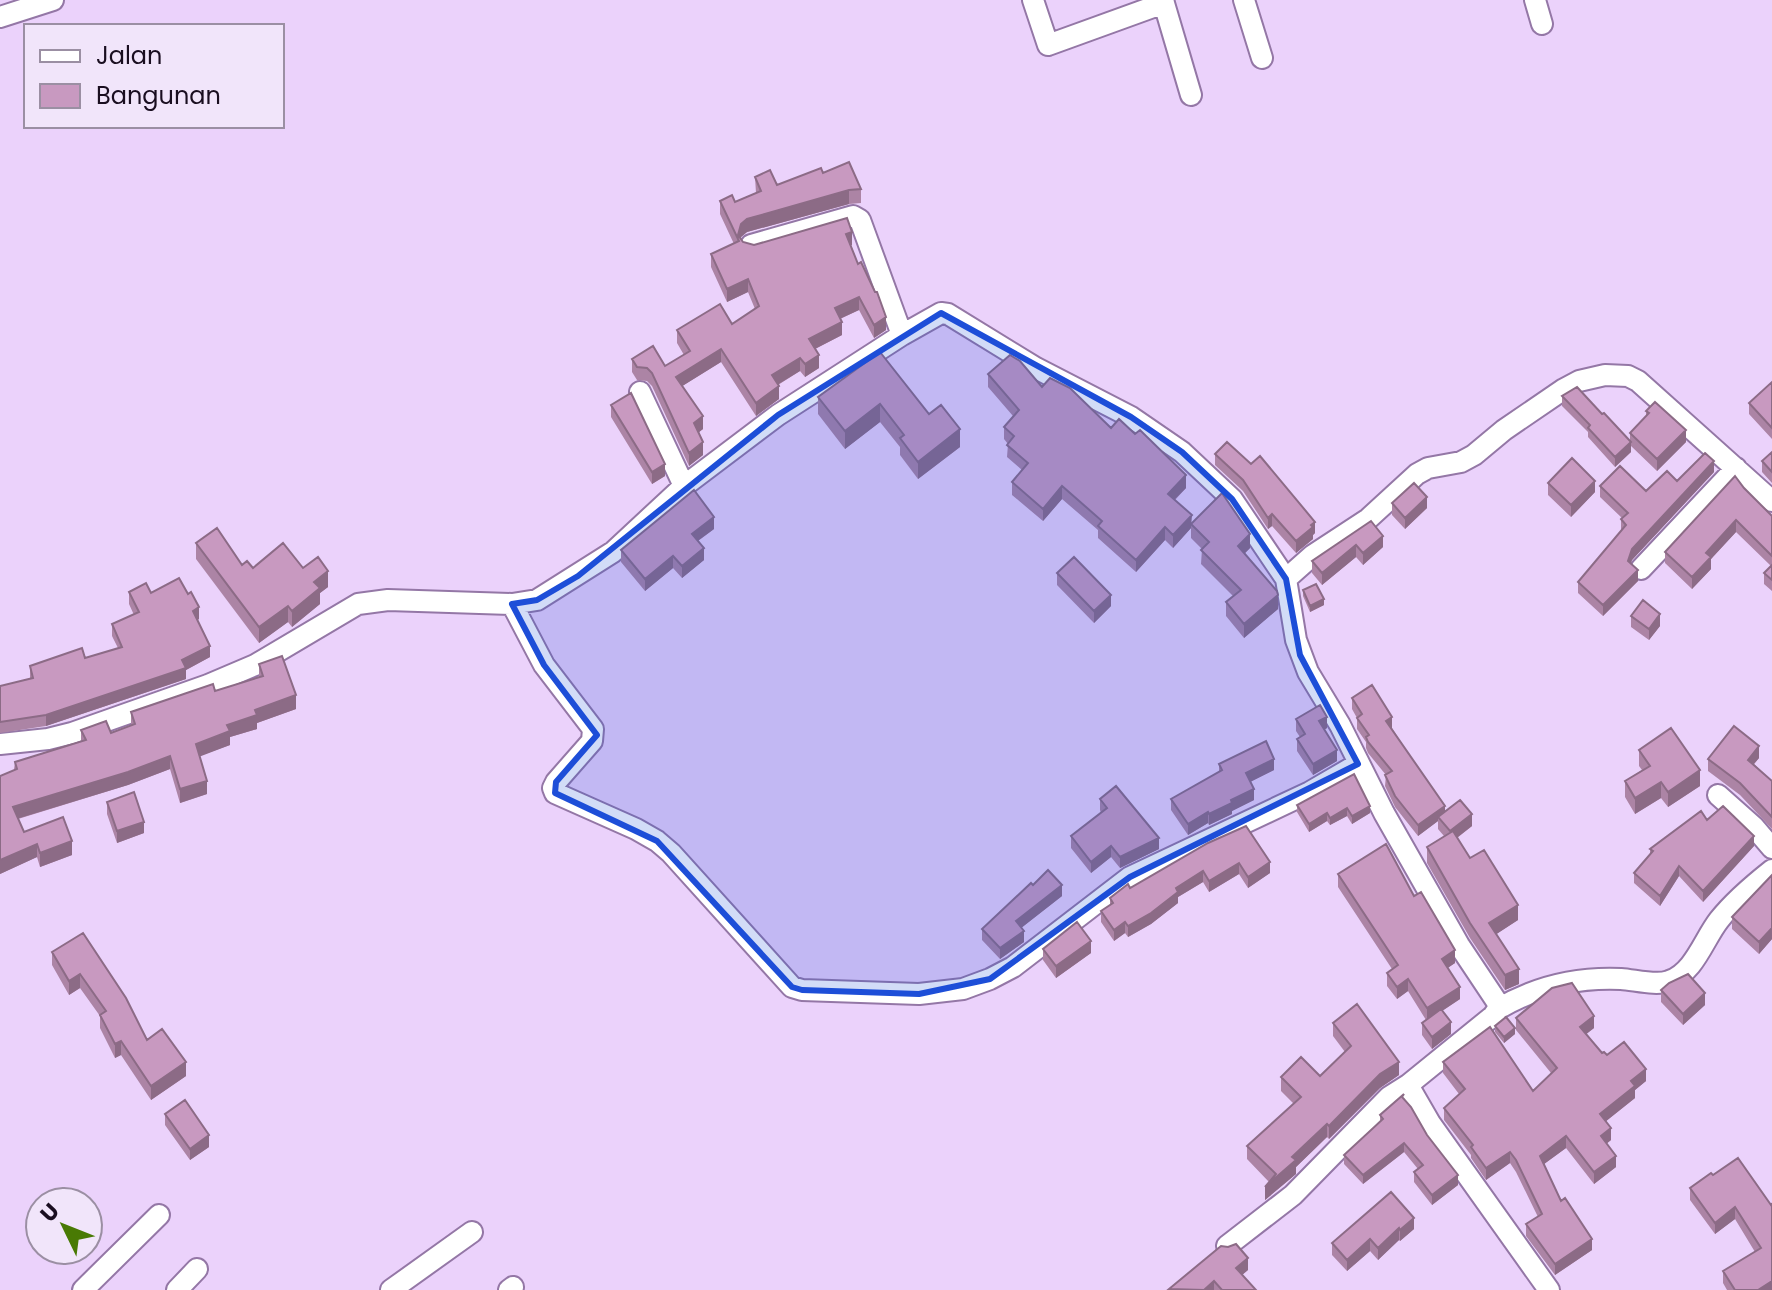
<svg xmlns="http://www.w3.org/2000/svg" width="1772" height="1290" viewBox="0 0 1772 1290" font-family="Poppins,sans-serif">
  <rect width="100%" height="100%" fill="#ebd2fb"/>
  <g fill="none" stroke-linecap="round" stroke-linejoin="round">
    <defs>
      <path id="minor" d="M 1033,0 L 1048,45 L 1164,3
        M 1163,0 L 1191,95
        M 1244,0 L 1262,58
        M 1535,0 L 1542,24
        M 0,17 L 53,0
        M 751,245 L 853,216 L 860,220 L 902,335
        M 640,392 L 684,486
        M 1641,569 L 1736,468
        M 1286,579 L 1313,555 L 1368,519 L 1417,474 L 1428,468 L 1461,462 L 1474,455 L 1504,430 L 1564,389 L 1579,381 L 1605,375 L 1628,376 L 1638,381 L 1772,501
        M 512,604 L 544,665 L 593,729 L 592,741 L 556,782 L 553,788 L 555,793 L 636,829 L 657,841 L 671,853 L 792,987 L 802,990 L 919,994 L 963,989 L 990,979 L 1013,967 L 1130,877 L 1310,792 L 1358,764
        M 0,744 L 48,739 L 72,733 L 208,685 L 255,665 L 358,604 L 388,600 L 512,604 L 537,600 L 613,552 L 684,486 L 778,415 L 902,335 L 941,313 L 948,314 L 1036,368 L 1131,417 L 1182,452 L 1232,499 L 1286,579 L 1296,640 L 1308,672 L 1340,725 L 1384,813 L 1459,945 L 1497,1002 L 1498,1009 L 1493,1016 L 1408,1085 L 1430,1123 L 1549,1290
        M 1718,795 L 1754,827 L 1772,848
        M 1498,1009 C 1535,987 1577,977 1621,979 C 1635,980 1657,986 1669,981 C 1694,973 1704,939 1719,920 C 1734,901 1753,885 1772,870
        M 1227,1246 L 1293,1195 L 1389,1097 L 1408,1085
        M 83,1290 L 159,1215
        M 177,1290 L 197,1269
        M 391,1290 L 472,1232
        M 509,1290 L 513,1287"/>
    </defs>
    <use href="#minor" stroke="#9477a6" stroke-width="24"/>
    <use href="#minor" stroke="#fff" stroke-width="20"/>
  </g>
  <path fill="#ac84a5" d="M 823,173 L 861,189 L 861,203 L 849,204 L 747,232 L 741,237 L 741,239 L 743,242 L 754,245 L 852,245 L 851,245 L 858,264 L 886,330 L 874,338 L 859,310 L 840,319 L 842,335 L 815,349 L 819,368 L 805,377 L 800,371 L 778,385 L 779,399 L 756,416 L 721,362 L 682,386 L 703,429 L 699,432 L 703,455 L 689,466 L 652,386 L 647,381 L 637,380 L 632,372 L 632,359 L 665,366 L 684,355 L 677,343 L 677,330 L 732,324 L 755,309 L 748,292 L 727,302 L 711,267 L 711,254 L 734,244 L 720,214 L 720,201 L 735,202 L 756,193 L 755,177 L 777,185 Z
    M 880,352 L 929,414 L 960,447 L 918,479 L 900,455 L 900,447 L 880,422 L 845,449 L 818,414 L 818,397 Z
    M 988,374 L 1042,387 L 1111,428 L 1186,488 L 1175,500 L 1192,523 L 1250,548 L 1244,554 L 1278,609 L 1244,638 L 1226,616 L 1226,602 L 1233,596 L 1201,564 L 1202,549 L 1191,538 L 1191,528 L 1173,548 L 1165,540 L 1136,572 L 1098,538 L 1098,530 L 1062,499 L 1043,521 L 1012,495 L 1012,482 L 1022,470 L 1007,457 L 1008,444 L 1004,439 L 1004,427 L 1013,416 L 988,387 Z
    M 1772,382 L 1772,439 L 1749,414 L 1749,403 Z
    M 1562,396 L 1602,414 L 1630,441 L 1630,433 L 1646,416 L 1646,411 L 1686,442 L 1657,471 L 1631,446 L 1631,452 L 1615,467 L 1588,437 L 1588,432 L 1562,406 Z
    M 611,405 L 665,476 L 652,484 L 611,417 Z
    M 1772,452 L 1772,483 L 1762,472 L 1762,461 Z
    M 1215,454 L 1315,533 L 1313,535 L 1313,539 L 1296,553 L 1272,526 L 1268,529 L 1243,491 L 1215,465 Z
    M 1714,472 L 1632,560 L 1631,563 L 1638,581 L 1603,616 L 1578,593 L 1578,582 L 1621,531 L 1621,519 L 1622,518 L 1600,497 L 1600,486 L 1646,491 L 1677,481 Z
    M 1548,483 L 1595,492 L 1571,517 L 1548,495 Z
    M 1744,488 L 1772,516 L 1772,591 L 1764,584 L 1764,573 L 1771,566 L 1736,532 L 1711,559 L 1711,569 L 1692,589 L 1665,563 L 1665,552 Z
    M 1392,503 L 1427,508 L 1405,529 L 1392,515 Z
    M 1371,521 L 1383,547 L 1363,565 L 1356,557 L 1322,585 L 1312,573 L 1312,561 Z
    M 714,529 L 698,541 L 704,560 L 682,578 L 673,568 L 645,591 L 621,562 L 621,550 Z
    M 196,543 L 242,565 L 253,568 L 303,568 L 328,587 L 320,593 L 320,604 L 292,627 L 288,622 L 259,643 L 196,559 Z
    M 1057,573 L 1111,606 L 1094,623 L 1057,585 Z
    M 1303,590 L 1324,605 L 1310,612 L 1303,596 Z
    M 129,592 L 151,593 L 199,619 L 197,620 L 210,657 L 186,670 L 186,679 L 46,726 L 0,733 L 0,686 L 30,679 L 30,666 L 85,658 L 118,648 L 112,636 L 112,624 L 134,615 L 129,604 Z
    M 1631,616 L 1660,626 L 1649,640 L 1631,627 Z
    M 259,664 L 296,709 L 257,723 L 257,729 L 230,737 L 230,745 L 199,756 L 207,794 L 180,803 L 170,769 L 128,785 L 18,819 L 24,832 L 72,855 L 40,867 L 37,857 L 0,874 L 15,762 L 81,741 L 81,730 L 111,733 L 131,726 L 131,712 L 215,691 L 259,677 Z
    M 1352,698 L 1392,728 L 1445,812 L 1472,826 L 1457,838 L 1470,858 L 1518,920 L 1496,934 L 1519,984 L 1505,990 L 1470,938 L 1427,863 L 1427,847 L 1444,836 L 1438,829 L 1438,821 L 1418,836 L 1395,807 L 1385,786 L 1386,775 L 1368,753 L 1366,748 L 1366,742 L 1357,729 L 1357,718 L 1352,709 Z
    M 1296,719 L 1327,728 L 1324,730 L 1337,761 L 1313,775 L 1297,751 L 1297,739 L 1300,737 L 1296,731 Z
    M 1639,750 L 1700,786 L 1668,807 L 1661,798 L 1635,814 L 1625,797 L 1625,781 L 1642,770 L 1639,766 Z
    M 1759,758 L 1754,764 L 1772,781 L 1772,829 L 1740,795 L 1708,771 L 1708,759 Z
    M 1219,764 L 1274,770 L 1250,782 L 1254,800 L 1232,811 L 1232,814 L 1209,825 L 1208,823 L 1188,835 L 1171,810 L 1171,799 L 1219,772 Z
    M 1354,774 L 1370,813 L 1352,824 L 1347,816 L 1330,825 L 1327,821 L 1309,832 L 1297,812 L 1297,805 Z
    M 1100,799 L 1159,849 L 1120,868 L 1111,857 L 1091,873 L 1071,848 L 1071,836 L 1101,813 L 1100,810 Z
    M 107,802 L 144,833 L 117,843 L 107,814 Z
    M 1707,820 L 1754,846 L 1703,902 L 1679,876 L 1660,906 L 1634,883 L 1634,873 L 1650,854 L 1650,849 Z
    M 1208,843 L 1270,873 L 1248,888 L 1239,874 L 1209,892 L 1203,882 L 1178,897 L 1178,903 L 1151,924 L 1128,937 L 1125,933 L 1114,941 L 1101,922 L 1101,911 L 1110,905 L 1110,898 L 1130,888 Z
    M 1338,874 L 1414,896 L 1455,963 L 1447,968 L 1460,999 L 1442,1011 L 1451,1034 L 1432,1049 L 1422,1035 L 1422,1023 L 1426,1020 L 1408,991 L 1397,999 L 1387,986 L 1387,973 L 1392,969 L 1338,887 Z
    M 1772,875 L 1772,939 L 1759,954 L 1732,929 L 1732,917 Z
    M 1033,885 L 1062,896 L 1021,928 L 1024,942 L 1000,959 L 982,940 L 982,929 Z
    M 83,933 L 147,1040 L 186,1076 L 151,1100 L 121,1055 L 115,1058 L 100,1028 L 100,1016 L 80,988 L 69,995 L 52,965 L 52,952 Z
    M 1043,949 L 1091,953 L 1056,978 L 1043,960 Z
    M 1661,990 L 1705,1005 L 1683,1025 L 1661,1002 Z
    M 1516,1018 L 1594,1028 L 1586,1034 L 1602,1053 L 1646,1081 L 1635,1090 L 1635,1098 L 1606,1121 L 1611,1140 L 1606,1144 L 1616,1167 L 1594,1184 L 1566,1148 L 1544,1164 L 1561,1201 L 1592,1250 L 1555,1275 L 1526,1236 L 1526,1224 L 1538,1217 L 1516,1172 L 1510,1163 L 1486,1180 L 1471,1158 L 1471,1155 L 1444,1120 L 1444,1108 L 1459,1094 L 1443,1073 L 1443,1062 L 1533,1091 L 1551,1073 L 1516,1030 Z
    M 1333,1023 L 1399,1075 L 1380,1088 L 1329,1139 L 1327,1137 L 1296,1167 L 1296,1174 L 1265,1200 L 1269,1182 L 1247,1159 L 1247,1146 L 1294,1104 L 1281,1091 L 1281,1077 L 1320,1076 L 1345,1052 L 1333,1036 Z
    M 1495,1026 L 1515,1034 L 1504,1043 L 1495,1032 Z
    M 1404,1098 L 1458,1185 L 1432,1205 L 1414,1182 L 1414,1172 L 1418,1169 L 1404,1152 L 1363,1184 L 1344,1164 L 1344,1155 L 1380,1122 L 1380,1115 Z
    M 165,1114 L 209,1147 L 190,1160 L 165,1125 Z
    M 1738,1158 L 1772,1290 L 1727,1290 L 1723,1283 L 1723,1271 L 1755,1252 L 1735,1219 L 1715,1234 L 1690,1200 L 1690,1188 L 1713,1175 Z
    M 1391,1192 L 1414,1229 L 1400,1241 L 1399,1240 L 1378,1260 L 1370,1251 L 1347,1271 L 1332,1255 L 1332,1243 Z
    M 1248,1270 L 1242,1275 L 1256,1290 L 1169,1290 Z"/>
  <path fill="#8c6b86" d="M 849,190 L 849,204 L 747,232 L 741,237 L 739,244 L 738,235 L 741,224 L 747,219 Z
    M 852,232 L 852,245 L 846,247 L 846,234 Z
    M 748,279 L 748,292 L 727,302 L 727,289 Z
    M 859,297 L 859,310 L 835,321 L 835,308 Z
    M 886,317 L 886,330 L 874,338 L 874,325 Z
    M 842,322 L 842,335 L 809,352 L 809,339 Z
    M 721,349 L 721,362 L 676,390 L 676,377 Z
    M 819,355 L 819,368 L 805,377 L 805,364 Z
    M 800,358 L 800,371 L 772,388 L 772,375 Z
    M 779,386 L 779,399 L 756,416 L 756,403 Z
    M 880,404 L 880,422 L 845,449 L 845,431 Z
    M 703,416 L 703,429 L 694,436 L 694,423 Z
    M 960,429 L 960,447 L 918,479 L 918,462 Z
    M 1686,430 L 1686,442 L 1657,471 L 1657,459 Z
    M 703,442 L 703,455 L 689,466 L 689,453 Z
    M 1631,442 L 1631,452 L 1615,467 L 1615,457 Z
    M 1714,461 L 1714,472 L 1632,560 L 1628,572 L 1628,561 L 1632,549 Z
    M 665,464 L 665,476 L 652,484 L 652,472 Z
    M 1186,475 L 1186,488 L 1168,506 L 1168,494 Z
    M 1595,481 L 1595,492 L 1571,517 L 1571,505 Z
    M 1062,486 L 1062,499 L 1043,521 L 1043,509 Z
    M 1427,497 L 1427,508 L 1405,529 L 1405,518 Z
    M 1272,514 L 1272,526 L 1268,529 L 1268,518 Z
    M 1192,515 L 1191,528 L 1173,548 L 1173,535 Z
    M 714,517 L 714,529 L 692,545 L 692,534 Z
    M 1736,520 L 1736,532 L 1711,559 L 1711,569 L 1692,589 L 1692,577 L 1706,553 Z
    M 1315,522 L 1315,533 L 1313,535 L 1313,539 L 1296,553 L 1296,541 Z
    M 1165,527 L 1165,540 L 1136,572 L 1136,560 Z
    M 1250,534 L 1250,548 L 1238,560 L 1238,546 Z
    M 1383,536 L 1383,547 L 1363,565 L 1363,553 Z
    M 1356,545 L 1356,557 L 1322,585 L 1322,573 Z
    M 704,548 L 704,560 L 682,578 L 682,566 Z
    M 673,556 L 673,568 L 645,591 L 645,579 Z
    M 1638,570 L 1638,581 L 1603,616 L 1603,605 Z
    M 328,571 L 328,587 L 320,593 L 320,604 L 292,627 L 292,611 L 314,582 Z
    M 1111,595 L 1111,606 L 1094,623 L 1094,611 Z
    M 1278,595 L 1278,609 L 1244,638 L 1244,624 Z
    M 1324,599 L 1324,605 L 1310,612 L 1310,606 Z
    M 288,606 L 288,622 L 259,643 L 259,627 Z
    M 199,607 L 199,619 L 193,622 L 193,611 Z
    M 1660,614 L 1660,626 L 1649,640 L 1649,629 Z
    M 210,646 L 210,657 L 186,670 L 186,679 L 46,726 L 46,715 L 182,660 Z
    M 296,695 L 296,709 L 257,723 L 257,729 L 230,737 L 230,745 L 196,758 L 196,744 L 227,725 L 255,710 Z
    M 1327,717 L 1327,728 L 1319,733 L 1319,721 Z
    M 1392,717 L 1392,728 L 1386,732 L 1386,721 Z
    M 1759,746 L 1759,758 L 1748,771 L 1748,760 Z
    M 1337,750 L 1337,761 L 1313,775 L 1313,764 Z
    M 170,756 L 170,769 L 128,785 L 13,820 L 13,807 Z
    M 1274,759 L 1274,770 L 1246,784 L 1246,773 Z
    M 1700,770 L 1700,786 L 1668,807 L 1668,792 Z
    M 207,781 L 207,794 L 180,803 L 180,789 Z
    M 1661,782 L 1661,798 L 1635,814 L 1635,798 Z
    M 1254,789 L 1254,800 L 1232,811 L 1232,814 L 1209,825 L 1209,814 L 1231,800 Z
    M 1370,806 L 1370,813 L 1352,824 L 1352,816 Z
    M 1445,806 L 1445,817 L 1438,817 L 1438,821 L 1418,836 L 1418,825 Z
    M 1347,808 L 1347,816 L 1330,825 L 1330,818 Z
    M 1208,812 L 1208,823 L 1188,835 L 1188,824 Z
    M 1327,813 L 1327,821 L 1309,832 L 1309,824 Z
    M 1472,814 L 1472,826 L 1450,843 L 1450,831 Z
    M 144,822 L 144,833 L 117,843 L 117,831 Z
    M 1754,836 L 1754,846 L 1703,902 L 1703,891 Z
    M 1159,838 L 1159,849 L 1120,868 L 1120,857 Z
    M 72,841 L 72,855 L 40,867 L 40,853 Z
    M 37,844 L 37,857 L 0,874 L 0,860 Z
    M 1111,846 L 1111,857 L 1091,873 L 1091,862 Z
    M 1270,862 L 1270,873 L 1248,888 L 1248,877 Z
    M 1239,863 L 1239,874 L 1209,892 L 1209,881 Z
    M 1679,866 L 1679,876 L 1660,906 L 1660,896 Z
    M 1203,871 L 1203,882 L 1178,897 L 1178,903 L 1151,924 L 1128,937 L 1128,926 L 1176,888 Z
    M 1062,885 L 1062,896 L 1016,932 L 1016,921 Z
    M 1518,905 L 1518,920 L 1489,939 L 1489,923 Z
    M 1125,922 L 1125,933 L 1114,941 L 1114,930 Z
    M 1772,928 L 1772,939 L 1759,954 L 1759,942 Z
    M 1024,931 L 1024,942 L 1000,959 L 1000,948 Z
    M 1091,941 L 1091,953 L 1056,978 L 1056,966 Z
    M 1455,950 L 1455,963 L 1442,972 L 1442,959 Z
    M 1519,969 L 1519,984 L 1505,990 L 1505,975 Z
    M 80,974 L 80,988 L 69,995 L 69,981 Z
    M 1408,979 L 1408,991 L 1397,999 L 1397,987 Z
    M 1460,987 L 1460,999 L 1427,1021 L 1427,1008 Z
    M 1705,993 L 1705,1005 L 1683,1025 L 1683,1014 Z
    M 1594,1016 L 1594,1028 L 1580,1039 L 1580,1027 Z
    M 1451,1022 L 1451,1034 L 1432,1049 L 1432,1037 Z
    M 1515,1028 L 1515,1034 L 1504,1043 L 1504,1037 Z
    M 121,1041 L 121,1055 L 115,1058 L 115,1044 Z
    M 186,1062 L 186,1076 L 151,1100 L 151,1086 Z
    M 1399,1062 L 1399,1075 L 1380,1088 L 1329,1139 L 1329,1126 L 1380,1074 Z
    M 1646,1069 L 1646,1081 L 1635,1090 L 1635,1098 L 1600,1126 L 1600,1114 L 1631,1081 Z
    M 1327,1124 L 1327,1137 L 1296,1167 L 1296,1174 L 1265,1200 L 1265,1187 L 1292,1157 Z
    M 1611,1128 L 1611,1140 L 1601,1148 L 1601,1136 Z
    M 209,1135 L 209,1147 L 190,1160 L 190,1149 Z
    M 1566,1136 L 1566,1148 L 1540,1167 L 1540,1156 Z
    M 1404,1143 L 1404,1152 L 1363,1184 L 1363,1175 Z
    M 1510,1152 L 1510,1163 L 1486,1180 L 1486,1168 Z
    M 1616,1156 L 1616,1167 L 1594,1184 L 1594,1172 Z
    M 1458,1175 L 1458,1185 L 1432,1205 L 1432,1195 Z
    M 1735,1207 L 1735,1219 L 1715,1234 L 1715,1223 Z
    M 1414,1218 L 1414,1229 L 1400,1241 L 1400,1230 Z
    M 1399,1228 L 1399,1240 L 1378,1260 L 1378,1248 Z
    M 1370,1239 L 1370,1251 L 1347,1271 L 1347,1260 Z
    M 1592,1239 L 1592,1250 L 1555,1275 L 1555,1264 Z
    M 1248,1258 L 1248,1270 L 1236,1280 L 1236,1268 Z
    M 1214,1281 L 1214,1290 L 1204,1290 Z
    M 1772,1281 L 1772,1290 L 1758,1290 Z"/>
  <path fill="#c899c0" stroke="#8c6b86" stroke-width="2" d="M 849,162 L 861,189 L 849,190 L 747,219 L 741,224 L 738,235 L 743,242 L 754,245 L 847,218 L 852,232 L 846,234 L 858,264 L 861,262 L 875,292 L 877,292 L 886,317 L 874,325 L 859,297 L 835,308 L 842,322 L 809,339 L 819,355 L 805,364 L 800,358 L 772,375 L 779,386 L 756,403 L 721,349 L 676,377 L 703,416 L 694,423 L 703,442 L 689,453 L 652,373 L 647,368 L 637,367 L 632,359 L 653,346 L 665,366 L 690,351 L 677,330 L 720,304 L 732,324 L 759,306 L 748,279 L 727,289 L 711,254 L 739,241 L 720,201 L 732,195 L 735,202 L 761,191 L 755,177 L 770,170 L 777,185 L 821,168 L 823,173 Z
    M 880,352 L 929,414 L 941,405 L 960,429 L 918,462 L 900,438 L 904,435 L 880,404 L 845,431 L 818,397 Z
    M 1010,355 L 1020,361 L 1042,387 L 1050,378 L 1070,388 L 1111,428 L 1119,419 L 1135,434 L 1140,430 L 1186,475 L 1168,494 L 1192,515 L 1173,535 L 1165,527 L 1136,560 L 1098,526 L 1102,521 L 1062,486 L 1043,509 L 1012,482 L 1028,463 L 1007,445 L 1014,436 L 1004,427 L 1019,410 L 988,374 Z
    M 1772,382 L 1772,428 L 1749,403 Z
    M 1577,387 L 1602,414 L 1604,413 L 1631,442 L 1615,457 L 1588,428 L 1590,425 L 1562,396 Z
    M 631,393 L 665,464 L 652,472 L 611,405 Z
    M 1655,402 L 1686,430 L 1657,459 L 1630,433 L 1649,413 L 1646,411 Z
    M 1227,442 L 1251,464 L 1260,456 L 1315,522 L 1311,525 L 1313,527 L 1296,541 L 1272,514 L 1268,518 L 1243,480 L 1215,454 Z
    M 1772,452 L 1772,472 L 1762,461 Z
    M 1705,453 L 1714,461 L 1632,549 L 1628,561 L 1638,570 L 1603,605 L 1578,582 L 1626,525 L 1621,519 L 1628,513 L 1600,486 L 1620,466 L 1646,491 L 1667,471 L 1677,481 Z
    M 1572,458 L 1595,481 L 1571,505 L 1548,483 Z
    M 1735,476 L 1744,488 L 1772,516 L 1772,556 L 1736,520 L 1706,553 L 1711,557 L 1692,577 L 1665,552 Z
    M 1414,483 L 1427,497 L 1405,518 L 1392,503 Z
    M 694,490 L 714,517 L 692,534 L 704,548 L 682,566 L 673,556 L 645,579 L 621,550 Z
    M 1222,493 L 1250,534 L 1238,546 L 1277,591 L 1278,595 L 1244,624 L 1226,602 L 1241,590 L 1201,550 L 1209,542 L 1191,524 Z
    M 1371,521 L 1383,536 L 1363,553 L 1356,545 L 1322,573 L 1312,561 Z
    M 217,528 L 242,565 L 247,561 L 253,568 L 283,543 L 303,568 L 318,557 L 328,571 L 314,582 L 320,588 L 292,611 L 288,606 L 259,627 L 196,543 Z
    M 1074,557 L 1111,595 L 1094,611 L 1057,573 Z
    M 1772,565 L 1772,580 L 1764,573 Z
    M 179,578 L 188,594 L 191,592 L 199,607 L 193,611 L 210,646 L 182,660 L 186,668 L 46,715 L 0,722 L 0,686 L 33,678 L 30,666 L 82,648 L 85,658 L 122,647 L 112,624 L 139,612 L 129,592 L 146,583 L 151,593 Z
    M 1316,584 L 1324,599 L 1310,606 L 1303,590 Z
    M 1643,600 L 1660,614 L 1649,629 L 1631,616 Z
    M 282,656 L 296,695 L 255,710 L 257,715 L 227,725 L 230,731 L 196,744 L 207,781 L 180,789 L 170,756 L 128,772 L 13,807 L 24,832 L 63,817 L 72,841 L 40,853 L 37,844 L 0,860 L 0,776 L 17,769 L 15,762 L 86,740 L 81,730 L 106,721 L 111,733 L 135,724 L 131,712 L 213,684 L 215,691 L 263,676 L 259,664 Z
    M 1372,685 L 1392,717 L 1386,721 L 1445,806 L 1418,825 L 1395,796 L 1385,775 L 1392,771 L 1368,742 L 1366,737 L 1369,735 L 1357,718 L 1362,714 L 1352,698 Z
    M 1320,705 L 1327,717 L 1319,721 L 1337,750 L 1313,764 L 1297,739 L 1305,734 L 1296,719 Z
    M 1734,726 L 1759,746 L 1748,760 L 1772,781 L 1772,817 L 1740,783 L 1708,759 Z
    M 1671,728 L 1700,770 L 1668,792 L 1661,782 L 1635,798 L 1625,781 L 1650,766 L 1639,750 Z
    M 1266,741 L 1274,759 L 1246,773 L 1254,789 L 1231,800 L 1232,803 L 1209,814 L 1208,812 L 1188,824 L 1171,799 L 1222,770 L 1219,764 Z
    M 1354,774 L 1370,806 L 1352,816 L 1347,808 L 1330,818 L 1327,813 L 1309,824 L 1297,805 Z
    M 1116,786 L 1159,838 L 1120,857 L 1111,846 L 1091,862 L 1071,836 L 1107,808 L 1100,799 Z
    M 134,792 L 144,822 L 117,831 L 107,802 Z
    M 1460,800 L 1472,814 L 1450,831 L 1438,817 Z
    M 1723,806 L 1754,836 L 1703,891 L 1679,866 L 1660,896 L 1634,873 L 1653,851 L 1650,849 L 1701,811 L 1707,820 Z
    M 1246,826 L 1270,862 L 1248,877 L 1239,863 L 1209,881 L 1203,871 L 1176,888 L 1178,892 L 1151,913 L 1128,926 L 1125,922 L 1114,930 L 1101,911 L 1113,903 L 1110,898 L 1128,884 L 1130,888 L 1208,843 Z
    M 1453,831 L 1470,858 L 1484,850 L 1518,905 L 1489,923 L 1519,969 L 1505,975 L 1470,923 L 1427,847 Z
    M 1386,844 L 1414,896 L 1421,892 L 1455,950 L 1442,959 L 1460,987 L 1427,1008 L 1408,979 L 1397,987 L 1387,973 L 1398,965 L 1338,874 Z
    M 1048,870 L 1062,885 L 1016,921 L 1024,931 L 1000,948 L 982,929 L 1031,883 L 1033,885 Z
    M 1772,875 L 1772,928 L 1759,942 L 1732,917 Z
    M 1077,922 L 1091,941 L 1056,966 L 1043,949 Z
    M 83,933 L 126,998 L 147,1040 L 162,1029 L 186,1062 L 151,1086 L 121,1041 L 115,1044 L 100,1015 L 106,1011 L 80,974 L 69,981 L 52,952 Z
    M 1688,974 L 1705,993 L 1683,1014 L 1661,990 L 1669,983 Z
    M 1572,983 L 1594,1016 L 1580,1027 L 1602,1053 L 1604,1052 L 1607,1055 L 1624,1042 L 1646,1069 L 1631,1081 L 1635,1086 L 1600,1114 L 1611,1128 L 1601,1136 L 1616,1156 L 1594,1172 L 1566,1136 L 1540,1156 L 1561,1201 L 1565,1198 L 1592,1239 L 1555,1264 L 1526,1224 L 1542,1214 L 1516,1160 L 1510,1152 L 1486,1168 L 1471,1147 L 1473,1145 L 1444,1108 L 1465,1089 L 1443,1062 L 1490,1027 L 1533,1091 L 1557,1068 L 1516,1018 L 1552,988 Z
    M 1357,1004 L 1399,1062 L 1380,1074 L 1329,1126 L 1327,1124 L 1292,1157 L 1296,1160 L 1265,1187 L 1276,1174 L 1247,1146 L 1301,1097 L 1281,1077 L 1301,1057 L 1320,1076 L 1351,1046 L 1333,1023 Z
    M 1441,1009 L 1451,1022 L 1432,1037 L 1422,1023 Z
    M 1506,1017 L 1515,1028 L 1504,1037 L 1495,1026 Z
    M 1404,1094 L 1402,1097 L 1411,1107 L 1427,1135 L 1458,1175 L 1432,1195 L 1414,1172 L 1423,1165 L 1404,1143 L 1363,1175 L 1344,1155 L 1383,1119 L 1380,1115 Z
    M 185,1100 L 209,1135 L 190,1149 L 165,1114 Z
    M 1738,1158 L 1771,1205 L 1772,1204 L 1772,1281 L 1758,1290 L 1735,1290 L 1723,1271 L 1761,1248 L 1735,1207 L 1715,1223 L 1690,1188 L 1711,1173 L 1713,1175 Z
    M 1391,1192 L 1414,1218 L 1400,1230 L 1399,1228 L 1378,1248 L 1370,1239 L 1347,1260 L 1332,1243 Z
    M 1236,1244 L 1248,1258 L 1236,1268 L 1256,1290 L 1222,1290 L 1214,1281 L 1204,1290 L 1169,1289 L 1221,1246 L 1228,1247 Z"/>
  <path fill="#1d4ed8" fill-opacity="0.2" stroke="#1d4ed8" stroke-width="6" stroke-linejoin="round" d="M 941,313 L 1131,417 L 1182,452 L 1232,499 L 1286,579 L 1300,655 L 1358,764 L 1130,877 L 990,979 L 919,994 L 802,990 L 792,987 L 657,841 L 555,793 L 556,782 L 597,735 L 544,665 L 512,604 L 537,600 L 578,576 L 778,415 Z"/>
  <rect x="24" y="24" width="260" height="104" fill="#f1e5fa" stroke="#9b8fa3" stroke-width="2"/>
  <rect x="40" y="50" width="40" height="12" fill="#ffffff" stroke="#9b8fa3" stroke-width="2"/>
  <text x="96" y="64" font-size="24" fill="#1a0e20">Jalan</text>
  <rect x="40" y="84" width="40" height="24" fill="#c899c0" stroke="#9b8fa3" stroke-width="2"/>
  <text x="96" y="104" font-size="24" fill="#1a0e20">Bangunan</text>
  <g transform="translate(64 1226) rotate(313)"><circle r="38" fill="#f1e5fa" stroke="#9b8fa3" stroke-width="2"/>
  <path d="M0-6L14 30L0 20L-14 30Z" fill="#497a04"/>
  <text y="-12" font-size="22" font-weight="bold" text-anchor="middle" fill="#1a0e20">U</text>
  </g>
</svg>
